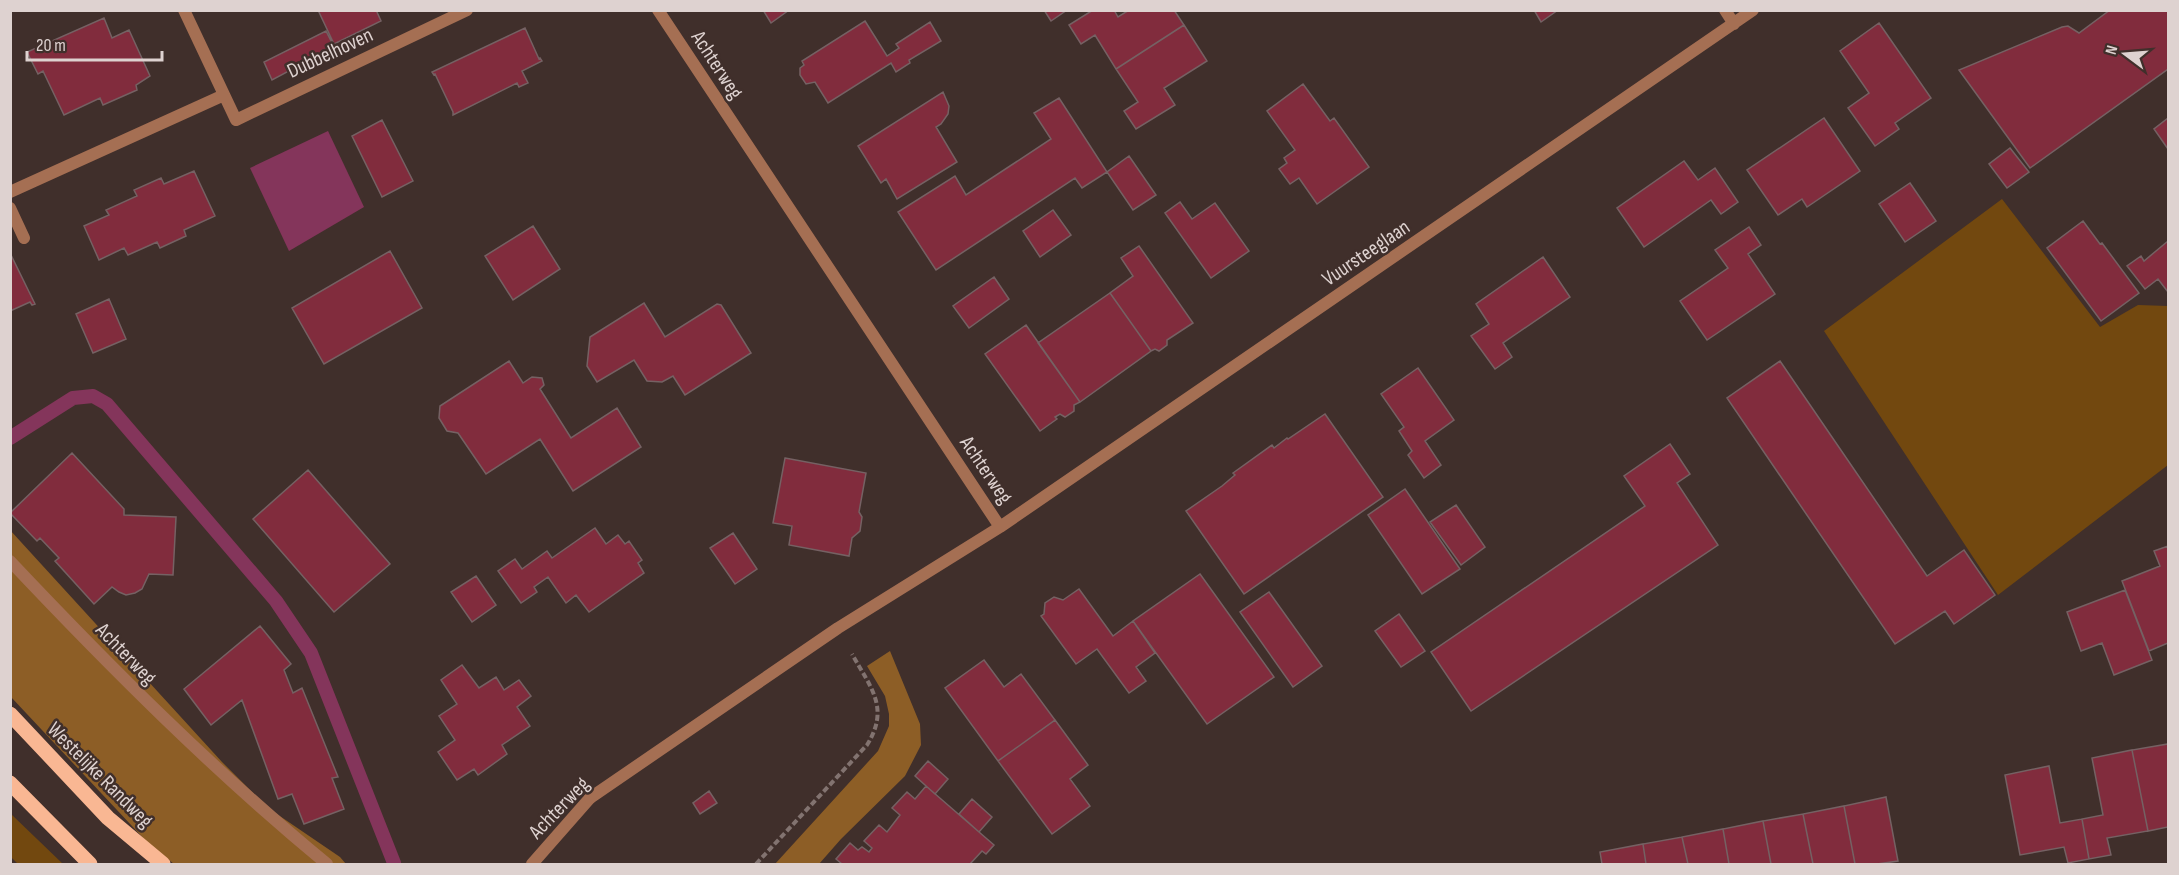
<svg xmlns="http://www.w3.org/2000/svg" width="2179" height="875" viewBox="0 0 2179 875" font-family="'Sofia Sans Condensed',sans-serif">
  <rect width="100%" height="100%" fill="#402f2b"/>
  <path fill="#72480f" d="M 2002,199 L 2100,327 L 2138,305 L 2168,306 L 2168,465 L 1998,595 L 1824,331 Z
    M 10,814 L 11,814 L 63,864 L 18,864 L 11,857 Z"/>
  <path fill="#8d5e26" d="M 10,530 L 222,762 L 268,808 L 340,857 L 346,864 L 174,864 L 147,842 L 11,697 Z
    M 890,651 L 920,724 L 921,745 L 905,776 L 841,839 L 819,864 L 775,864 L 878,751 L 889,726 L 889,714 L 885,696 L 867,666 Z"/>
  <path fill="#84355b" d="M 328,131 L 364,207 L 289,251 L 250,168 Z"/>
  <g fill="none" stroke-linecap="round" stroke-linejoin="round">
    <path stroke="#84355b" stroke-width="14" d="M 10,438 L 73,398 L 93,396 L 107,404 L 276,601 L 311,653 L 394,863"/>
  </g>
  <path fill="#812c3d" stroke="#756163" stroke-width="1.5" d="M 318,10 L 376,10 L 381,21 L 334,44 Z
    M 763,10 L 789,10 L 771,23 Z
    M 1044,10 L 1067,10 L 1051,21 Z
    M 1093,10 L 1114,10 L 1118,17 L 1129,10 L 1174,10 L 1184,25 L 1116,69 L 1095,35 L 1081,44 L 1069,25 Z
    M 1534,10 L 1558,10 L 1541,22 Z
    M 2110,10 L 2168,10 L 2168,69 L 2030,168 L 1959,70 L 2062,27 L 2068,26 L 2079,33 Z
    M 104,18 L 112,38 L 129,30 L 150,76 L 136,85 L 137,90 L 103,105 L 100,98 L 64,115 L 43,71 L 38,74 L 27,52 Z
    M 865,21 L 887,56 L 899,48 L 896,44 L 930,22 L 941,41 L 909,60 L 910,63 L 896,72 L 891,63 L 828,103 L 815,82 L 806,84 L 800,75 L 800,68 L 804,65 L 802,61 Z
    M 1879,23 L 1931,98 L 1895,123 L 1899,129 L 1875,146 L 1848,108 L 1869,93 L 1840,51 Z
    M 1184,25 L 1207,61 L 1164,88 L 1175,105 L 1136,129 L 1124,111 L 1138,102 L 1116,69 Z
    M 525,28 L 539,59 L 540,58 L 542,61 L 522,71 L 528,83 L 519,87 L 517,83 L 453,115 L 453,112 L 435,74 L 434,75 L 432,72 Z
    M 326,31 L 334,47 L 272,80 L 264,62 Z
    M 1303,84 L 1330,121 L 1334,118 L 1369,167 L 1317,204 L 1299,178 L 1290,184 L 1279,169 L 1287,163 L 1284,158 L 1295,150 L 1267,111 Z
    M 943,92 L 949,106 L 948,114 L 941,124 L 936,127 L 957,162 L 897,199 L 886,179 L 881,183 L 858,146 Z
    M 1059,98 L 1107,172 L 1082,188 L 1075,178 L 936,270 L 898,212 L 955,176 L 966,195 L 1051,139 L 1034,113 Z
    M 1824,118 L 1860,171 L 1807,207 L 1802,199 L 1778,215 L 1747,170 Z
    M 2168,118 L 2168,149 L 2154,129 Z
    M 382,120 L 413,181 L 382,197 L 352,136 Z
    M 2010,148 L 2029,172 L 2007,188 L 1989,164 Z
    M 1129,156 L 1156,195 L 1133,210 L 1107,172 Z
    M 1684,161 L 1698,180 L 1715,168 L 1738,202 L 1721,214 L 1711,200 L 1644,247 L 1617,208 Z
    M 194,171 L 215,216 L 184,230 L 186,236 L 160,248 L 157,242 L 128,255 L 124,248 L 99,260 L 84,226 L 109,215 L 106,210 L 137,196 L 134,190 L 161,178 L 164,184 Z
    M 1910,183 L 1936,221 L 1905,242 L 1879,204 Z
    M 1180,202 L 1192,219 L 1215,203 L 1249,251 L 1211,278 L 1165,213 Z
    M 1053,210 L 1071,235 L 1040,257 L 1023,231 Z
    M 2083,221 L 2100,244 L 2102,243 L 2139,293 L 2101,321 L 2047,248 Z
    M 533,226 L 560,269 L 513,300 L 485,256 Z
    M 1749,227 L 1761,245 L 1748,254 L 1775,294 L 1707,340 L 1680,301 L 1728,268 L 1715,250 Z
    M 2168,241 L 2168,292 L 2158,279 L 2145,289 L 2127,266 L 2141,256 L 2144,261 Z
    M 1139,246 L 1193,323 L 1167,340 L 1167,345 L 1159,351 L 1155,349 L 1151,351 L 1110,293 L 1133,276 L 1121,258 Z
    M 390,251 L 422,308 L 324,364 L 292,308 Z
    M 10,253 L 35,304 L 32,305 L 30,302 L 10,311 Z
    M 1543,257 L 1570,297 L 1503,343 L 1512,357 L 1495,369 L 1471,336 L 1489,324 L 1476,304 Z
    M 994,277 L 1009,299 L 969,328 L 953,306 Z
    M 1110,293 L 1151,351 L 1080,402 L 1038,343 Z
    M 109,299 L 126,339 L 93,353 L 76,314 Z
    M 644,303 L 665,337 L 717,304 L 721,305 L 751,353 L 685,395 L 673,376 L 662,382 L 647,381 L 634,360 L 597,382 L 587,366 L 590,337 Z
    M 1026,325 L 1080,402 L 1074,405 L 1074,411 L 1065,417 L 1060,414 L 1055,417 L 1057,419 L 1040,431 L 985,354 Z
    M 509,361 L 523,383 L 532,377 L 542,378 L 544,385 L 540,389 L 571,438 L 617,408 L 641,447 L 573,491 L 540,439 L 486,474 L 458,433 L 447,431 L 439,418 L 440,406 Z
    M 1780,361 L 1927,576 L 1964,550 L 1995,595 L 1954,624 L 1945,611 L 1895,644 L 1727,398 Z
    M 1418,368 L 1454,420 L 1425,441 L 1441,465 L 1424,478 L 1408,455 L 1412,451 L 1399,431 L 1404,427 L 1381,394 Z
    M 1325,414 L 1383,497 L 1244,594 L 1186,511 L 1222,486 L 1235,475 L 1233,473 L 1272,445 L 1274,448 L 1287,438 L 1288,439 Z
    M 1670,444 L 1690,474 L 1677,483 L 1718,545 L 1471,711 L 1431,652 L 1645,506 L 1624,476 Z
    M 72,453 L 124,509 L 124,515 L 176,517 L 173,575 L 149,574 L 142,589 L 135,593 L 126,595 L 119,592 L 112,587 L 94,604 L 55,561 L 59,558 L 40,538 L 37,541 L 10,513 Z
    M 785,458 L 866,473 L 859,512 L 862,517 L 860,531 L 852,538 L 849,556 L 789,545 L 792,526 L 773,523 Z
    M 308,470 L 390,564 L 334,612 L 253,519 Z
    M 1405,489 L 1460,569 L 1422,594 L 1368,515 Z
    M 1456,505 L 1485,547 L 1461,565 L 1430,522 Z
    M 595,528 L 606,544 L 618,535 L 625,544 L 629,541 L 642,560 L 638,563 L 644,573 L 589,612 L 576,595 L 566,603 L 548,577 L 534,587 L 537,592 L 521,603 L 498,571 L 515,559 L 522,569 L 547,551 L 552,558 Z
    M 733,533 L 757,569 L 735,584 L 710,548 Z
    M 2168,546 L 2168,643 L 2149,651 L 2122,581 L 2160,566 L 2154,551 Z
    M 1200,574 L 1274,677 L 1207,724 L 1133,621 Z
    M 476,576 L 496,605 L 472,622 L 451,592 Z
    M 1079,589 L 1113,636 L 1133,621 L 1155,653 L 1136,667 L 1146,681 L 1129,693 L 1097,649 L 1076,664 L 1041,616 L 1044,614 L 1045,603 L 1054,597 L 1063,600 Z
    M 2125,590 L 2152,660 L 2114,675 L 2102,643 L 2081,651 L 2067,612 Z
    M 1269,592 L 1322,666 L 1293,687 L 1240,612 Z
    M 1399,614 L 1425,651 L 1401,667 L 1375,631 Z
    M 260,626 L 291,664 L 284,670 L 293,693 L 302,688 L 338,777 L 332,778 L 344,809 L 304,824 L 292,794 L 278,799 L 242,700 L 211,725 L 184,689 Z
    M 984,660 L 1004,687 L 1021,674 L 1055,720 L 998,761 L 945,688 Z
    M 462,665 L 479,688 L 496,677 L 504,690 L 519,680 L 531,696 L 517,707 L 530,726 L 502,745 L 507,754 L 478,775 L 474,769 L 457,780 L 438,752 L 455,740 L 439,716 L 457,704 L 441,680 Z
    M 1055,720 L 1088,765 L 1070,779 L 1090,806 L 1052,834 L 998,761 Z
    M 2168,744 L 2168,827 L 2148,831 L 2132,750 Z
    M 2132,750 L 2148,831 L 2107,838 L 2111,855 L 2089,859 L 2082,819 L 2103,815 L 2092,758 Z
    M 928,761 L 948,779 L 935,794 L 915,776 Z
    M 2049,766 L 2060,823 L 2082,819 L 2089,859 L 2068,863 L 2064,847 L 2020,855 L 2005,775 Z
    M 926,786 L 994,845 L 986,854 L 982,851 L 970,864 L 842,864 L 836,859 L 850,843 L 858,850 L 862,847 L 869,852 L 872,848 L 864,841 L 879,825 L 887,832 L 900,815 L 892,808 L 907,792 L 915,799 Z
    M 709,791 L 717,803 L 700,814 L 693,803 Z
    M 1886,797 L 1898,861 L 1877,864 L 1855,864 L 1844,806 Z
    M 972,799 L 992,817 L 979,832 L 959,814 Z
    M 1844,806 L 1855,864 L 1813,864 L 1803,814 Z
    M 1803,814 L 1813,864 L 1771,864 L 1763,821 Z
    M 1763,821 L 1771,864 L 1729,864 L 1723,829 Z
    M 1723,829 L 1729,864 L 1688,864 L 1682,837 Z
    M 1682,837 L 1688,864 L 1646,864 L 1643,844 Z
    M 1643,844 L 1646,864 L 1602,864 L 1600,852 Z"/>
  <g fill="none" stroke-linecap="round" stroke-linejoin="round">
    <path stroke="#827370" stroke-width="4" stroke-dasharray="6 3" stroke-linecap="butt" d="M 756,864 L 867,745 C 890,708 871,688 852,654"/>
    <path stroke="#a56f53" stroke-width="12" d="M 10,561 C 111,668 214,771 327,864
      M 532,864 L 590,798"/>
    <path stroke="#a56f53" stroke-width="12" d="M 184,10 L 236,120 L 467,10
      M 658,10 L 1000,527
      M 1725,10 L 1734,24
      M 10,192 L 224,95
      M 10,208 L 24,238
      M 590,798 L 838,628 L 1000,527 L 1753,10"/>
    <path stroke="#f9b793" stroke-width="15" d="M 10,714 L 108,818 L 163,864
      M 10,783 L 90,864"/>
  </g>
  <g text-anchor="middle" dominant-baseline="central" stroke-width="5" stroke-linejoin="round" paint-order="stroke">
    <g font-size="21" fill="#ded2d0" stroke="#402f2b">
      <text transform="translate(330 53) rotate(-25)">Dubbelhoven</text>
      <text transform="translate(717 65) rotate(57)">Achterweg</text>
      <text transform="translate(1366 253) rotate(-34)">Vuursteeglaan</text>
      <text transform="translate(986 470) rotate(56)">Achterweg</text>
      <text transform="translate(126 654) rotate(46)">Achterweg</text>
      <text transform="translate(100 775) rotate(45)">Westelijke Randweg</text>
      <text transform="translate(559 808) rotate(-46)">Achterweg</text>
    </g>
  </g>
  <rect width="2179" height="875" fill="none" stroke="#ded2d0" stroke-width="24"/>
  <g transform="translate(2125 54) rotate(286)" stroke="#402f2b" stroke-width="4.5" paint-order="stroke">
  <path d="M0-4.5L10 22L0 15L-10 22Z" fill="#ded2d0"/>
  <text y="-9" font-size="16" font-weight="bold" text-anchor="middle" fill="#ded2d0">N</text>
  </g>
  <path d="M27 51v9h135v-9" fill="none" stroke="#ded2d0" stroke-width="3"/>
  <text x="36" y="51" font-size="18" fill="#ded2d0" stroke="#402f2b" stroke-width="4.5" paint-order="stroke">20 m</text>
</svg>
